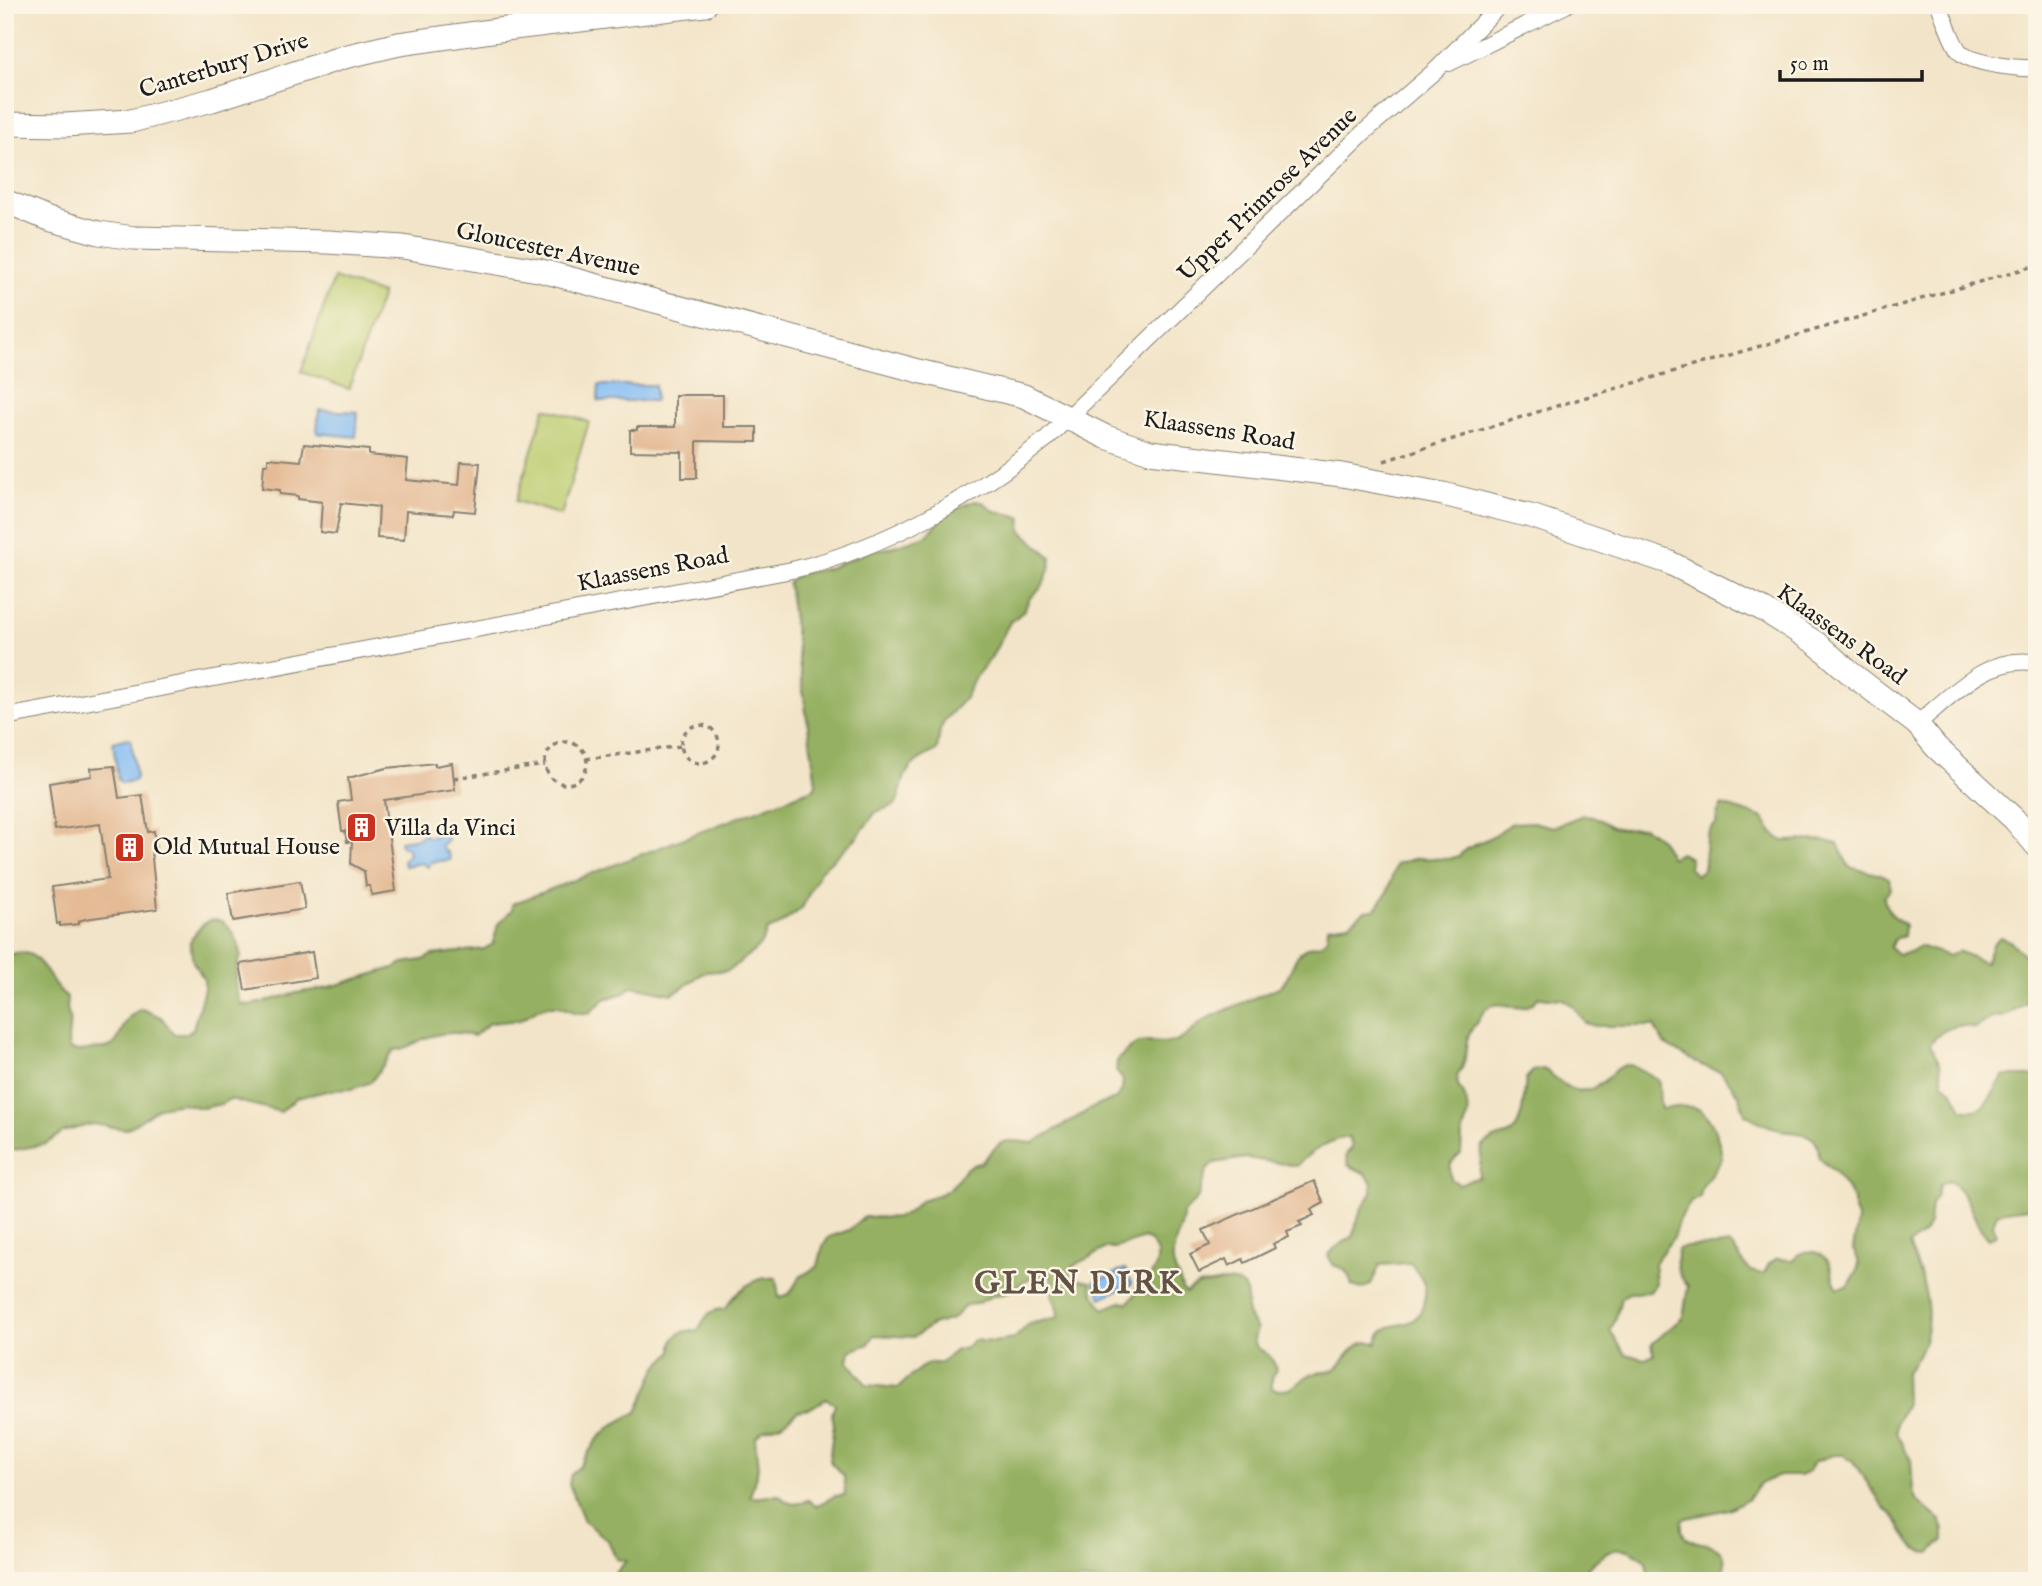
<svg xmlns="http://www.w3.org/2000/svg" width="2042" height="1586" viewBox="0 0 2042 1586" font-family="'IM FELL English',serif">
  <rect width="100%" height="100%" fill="#fcf5e5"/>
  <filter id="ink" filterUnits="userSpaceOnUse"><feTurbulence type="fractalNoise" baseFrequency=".0143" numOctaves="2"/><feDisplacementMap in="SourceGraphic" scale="14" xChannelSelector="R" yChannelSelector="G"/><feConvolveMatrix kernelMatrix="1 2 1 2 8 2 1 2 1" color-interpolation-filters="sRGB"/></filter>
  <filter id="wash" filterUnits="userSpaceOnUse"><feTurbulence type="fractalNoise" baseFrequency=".00686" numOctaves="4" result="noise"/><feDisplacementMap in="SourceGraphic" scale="28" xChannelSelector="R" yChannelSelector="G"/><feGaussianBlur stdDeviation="1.57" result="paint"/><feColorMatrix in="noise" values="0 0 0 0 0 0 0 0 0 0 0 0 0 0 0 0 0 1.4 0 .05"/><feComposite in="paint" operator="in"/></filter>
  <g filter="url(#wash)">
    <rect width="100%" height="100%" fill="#f2e4c8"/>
    <path fill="#bccc6f" stroke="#6c7446" stroke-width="2" d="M 334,278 L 382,294 L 349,389 L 301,372 Z
      M 545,408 L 589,422 L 561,515 L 516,501 Z"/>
    <path fill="#95b062" stroke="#58663f" stroke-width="2" fill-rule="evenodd" d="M 975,501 L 985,503 C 993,516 1009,511 1022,518 L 1021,529 L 1024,533 L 1051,557 L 1050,567 L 1043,585 L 1029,599 L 1025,609 L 1018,616 L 1010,622 L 991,658 L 975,677 L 965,698 L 945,720 L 940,730 L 937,750 C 924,757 909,763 904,779 C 901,788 900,797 895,805 L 876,812 L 857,837 L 820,871 L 802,908 L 778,926 L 767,930 C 763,944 756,951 744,958 C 738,963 734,969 726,971 C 718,972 712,970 704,973 C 692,979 684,989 672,994 L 632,986 L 624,993 L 605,999 L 589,1013 L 577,1013 L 558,1006 L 548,1006 L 538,1009 L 520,1020 L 489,1023 L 474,1036 C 462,1032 445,1032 432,1036 C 418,1039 410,1049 394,1050 L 371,1082 L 352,1089 L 332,1090 L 296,1098 L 281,1112 L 230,1099 L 221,1104 L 202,1108 L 181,1103 L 159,1107 L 134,1125 L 125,1129 L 92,1124 L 63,1132 L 46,1144 L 8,1151 L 5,1157 L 6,956 C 42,941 43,978 67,998 C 66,1006 67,1009 69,1017 C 71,1028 66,1037 69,1049 C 79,1052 82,1051 92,1049 C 97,1048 104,1049 109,1047 C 125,1041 118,1018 142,1009 L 161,1017 L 174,1034 L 185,1034 L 193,1029 L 204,989 L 204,979 L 193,962 L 190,942 C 212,902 234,922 241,956 C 234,968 234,991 241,1004 L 251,1005 L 301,992 L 323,989 L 394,968 L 403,963 L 423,960 L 432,955 L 484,949 L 493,944 L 498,924 L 512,910 L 512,904 L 815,788 L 816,783 L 788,583 L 791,579 L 800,574 L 829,568 L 872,550 L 888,548 L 926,536 L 950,510 Z
      M 1722,805 L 1762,817 L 1774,834 L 1782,841 L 1823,840 L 1838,844 L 1849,867 C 1862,871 1877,872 1889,879 L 1891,889 L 1884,897 C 1885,911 1894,917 1905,925 L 1904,935 L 1894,939 L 1890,948 L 1898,954 L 1910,952 L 1919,946 L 1949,956 L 1958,951 L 1985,963 L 1993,944 L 2000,937 L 2010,941 L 2025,956 L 2037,960 L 2037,979 L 2028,992 L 2026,1003 L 2003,1017 L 1994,1017 L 1975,1028 C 1958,1022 1941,1029 1930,1044 L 1940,1063 L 1943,1083 L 1952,1090 L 1962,1109 C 1987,1116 1991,1093 2004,1076 L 2037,1076 L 2037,1205 C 2024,1211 2009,1208 1997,1214 L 1993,1224 L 1997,1234 L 1989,1239 C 1971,1223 1972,1194 1949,1181 L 1940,1185 L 1937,1195 L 1931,1204 L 1929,1224 L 1924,1233 L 1909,1245 C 1928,1289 1941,1333 1905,1373 L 1906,1403 L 1897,1422 L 1896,1433 L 1911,1460 L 1913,1491 L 1916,1500 L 1940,1520 L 1944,1530 L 1944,1540 L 1930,1553 C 1903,1553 1905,1520 1885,1509 L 1852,1460 L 1843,1455 L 1833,1455 L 1814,1462 L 1809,1471 L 1800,1476 L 1779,1476 L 1760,1483 L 1747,1499 L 1729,1509 L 1682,1519 C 1679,1549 1699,1538 1715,1547 C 1730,1555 1725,1571 1716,1581 L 1649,1581 L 1646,1562 C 1616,1531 1596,1563 1571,1581 L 609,1581 L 626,1561 L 616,1559 L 608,1540 L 584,1521 L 569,1484 L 571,1474 L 579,1467 L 596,1441 L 611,1426 L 637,1412 L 658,1366 L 672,1352 C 671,1334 682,1330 698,1330 C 707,1316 707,1310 725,1309 C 737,1291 753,1275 776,1278 L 779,1298 L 789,1294 L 800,1277 L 818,1266 L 823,1246 L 829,1237 L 849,1230 L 864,1217 C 878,1216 896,1221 907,1213 C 913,1209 917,1201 924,1199 C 933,1196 941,1195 949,1189 C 963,1177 960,1166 981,1163 C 1004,1137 1000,1140 1033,1143 L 1096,1106 L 1116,1099 L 1122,1090 L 1123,1080 L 1116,1071 L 1117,1061 C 1123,1054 1130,1046 1139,1043 C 1152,1040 1166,1046 1179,1040 C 1189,1036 1196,1025 1206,1019 L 1281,986 C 1297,969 1290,947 1320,945 L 1327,938 L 1328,927 L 1349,924 L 1365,911 L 1375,910 L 1387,893 L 1396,864 L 1417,858 L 1449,859 L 1459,856 L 1466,849 L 1495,835 L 1512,823 L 1533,822 L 1553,827 L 1583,815 L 1593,816 L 1612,827 L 1623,829 L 1644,827 L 1661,840 L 1671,858 L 1680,853 L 1690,858 L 1689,868 L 1696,875 L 1704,869 C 1708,851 1700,836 1716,824 L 1717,814 ZM 1539,997 L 1562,999 L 1572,1005 L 1585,1023 L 1595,1026 L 1654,1026 L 1664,1044 L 1701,1065 L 1721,1072 L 1739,1095 L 1745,1114 C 1755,1120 1769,1127 1781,1130 C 1801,1136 1819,1129 1819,1158 L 1835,1172 L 1854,1200 L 1854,1211 L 1858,1220 L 1853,1250 C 1864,1265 1857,1272 1848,1286 L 1838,1288 C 1831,1280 1834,1270 1828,1261 C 1817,1248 1802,1249 1792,1260 L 1777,1259 L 1769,1264 L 1764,1273 C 1743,1275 1743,1255 1729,1244 C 1712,1249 1695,1243 1678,1249 C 1674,1264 1678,1275 1688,1286 L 1683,1317 L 1652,1344 L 1654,1355 L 1645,1359 L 1625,1354 L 1610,1330 L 1615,1321 L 1621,1298 L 1629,1293 L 1650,1292 L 1656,1283 L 1654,1263 L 1673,1238 L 1679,1219 L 1691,1202 L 1700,1197 L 1702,1187 L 1722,1158 C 1720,1142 1712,1114 1696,1108 C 1685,1105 1671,1108 1661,1109 C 1658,1098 1661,1090 1658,1079 C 1649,1075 1637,1066 1628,1065 C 1610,1064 1605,1095 1575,1090 C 1562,1087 1555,1075 1543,1069 L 1533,1071 L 1526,1078 C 1524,1093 1524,1130 1507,1135 C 1497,1138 1491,1139 1482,1147 L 1479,1177 L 1459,1184 L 1451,1179 C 1448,1166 1451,1161 1461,1153 L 1462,1133 L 1469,1114 L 1464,1094 L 1458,1086 L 1457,1076 C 1473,1056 1458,1043 1477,1022 C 1480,1018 1482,1013 1486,1009 C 1505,994 1518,1021 1539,997 ZM 1349,1137 L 1352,1147 L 1346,1155 L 1348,1165 L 1366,1174 L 1372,1183 L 1372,1193 L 1361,1210 L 1352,1237 L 1335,1248 L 1328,1255 L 1333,1265 C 1346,1268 1349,1274 1352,1286 L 1362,1289 L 1371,1284 L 1380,1265 L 1411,1263 C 1414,1269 1420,1275 1423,1282 C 1427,1290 1425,1296 1423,1304 C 1416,1337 1383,1313 1377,1343 C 1356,1338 1350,1354 1338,1367 C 1330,1374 1321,1371 1312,1374 C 1303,1377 1298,1386 1289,1389 C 1283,1391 1278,1390 1272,1389 L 1272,1379 L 1276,1369 C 1273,1358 1268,1353 1257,1348 L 1254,1339 L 1257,1329 C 1254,1325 1250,1320 1248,1316 C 1245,1311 1248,1305 1247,1300 C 1247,1280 1230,1280 1216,1283 C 1200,1287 1203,1279 1186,1293 L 1182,1289 C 1181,1279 1174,1273 1173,1262 C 1171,1242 1184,1229 1183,1213 L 1197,1199 L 1207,1170 L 1214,1163 L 1246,1158 L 1297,1166 C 1308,1153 1332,1138 1349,1137 ZM 1144,1238 C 1167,1250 1157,1277 1137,1286 L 1134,1296 L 1127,1303 L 1123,1301 L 1104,1309 L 1093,1292 L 1091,1282 L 1071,1278 L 1071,1268 C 1081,1259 1095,1257 1105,1248 L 1115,1248 ZM 1050,1275 C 1054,1283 1051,1285 1052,1293 C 1053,1302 1060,1307 1059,1317 L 1029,1324 L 1014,1339 L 993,1342 L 973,1340 L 966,1348 L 956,1350 L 940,1363 L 930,1363 L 920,1368 L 898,1388 L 867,1385 L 848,1361 L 850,1351 L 869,1344 L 874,1335 L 914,1337 L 932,1325 L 952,1319 L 966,1305 L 976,1304 L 994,1295 L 1004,1294 L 1031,1278 ZM 826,1399 L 835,1404 L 832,1414 L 834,1424 L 829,1461 L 844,1476 L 845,1495 L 835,1496 L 816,1506 L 808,1500 C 796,1506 788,1505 779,1495 C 768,1495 761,1499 750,1497 L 758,1468 L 755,1438 L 762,1431 L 782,1424 L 798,1411 L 809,1409 Z"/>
    <path fill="#83bcf4" stroke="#506c88" stroke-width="2" d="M 599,385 L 655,385 L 655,401 L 598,401 Z
      M 319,410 L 358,412 L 356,437 L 317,433 Z
      M 128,738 L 131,740 L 136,778 L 133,781 L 122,783 L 118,780 L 113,742 Z
      M 423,833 L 428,837 L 446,834 L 447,840 L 442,844 L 442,848 L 449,854 L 450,860 L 431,862 L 428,867 L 422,863 L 404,866 L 403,860 L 408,856 L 409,852 L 405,847 L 401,847 L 400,841 L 419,838 Z
      M 1125,1269 L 1132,1284 L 1101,1298 L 1094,1282 Z"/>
    <g id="blocks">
      <path fill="#e4ba94" d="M 675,395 L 723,395 L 723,427 L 757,427 L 757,442 L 697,441 L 697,478 L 682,478 L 682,452 L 630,451 L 630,430 L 637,430 L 637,427 L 675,427 Z
        M 304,444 L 369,450 L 369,455 L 408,459 L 406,480 L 459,485 L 461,462 L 480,463 L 475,512 L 454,510 L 453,515 L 406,511 L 404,540 L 377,538 L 379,507 L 341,503 L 336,534 L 320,532 L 322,502 L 298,499 L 298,496 L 280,494 L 280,490 L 262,488 L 264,464 L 268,464 L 268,458 L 301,461 Z
        M 435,763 L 435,766 L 452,763 L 455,790 L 384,800 L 396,891 L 372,895 L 370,886 L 366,886 L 364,871 L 351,864 L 352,841 L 347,842 L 345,831 L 342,831 L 338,802 L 351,800 L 348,778 L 387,768 Z
        M 114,766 L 119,798 L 142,795 L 148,832 L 154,831 L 156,848 L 151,848 L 157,909 L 85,919 L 79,921 L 79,924 L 60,926 L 60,923 L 57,924 L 52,887 L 108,879 L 100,824 L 55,830 L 49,783 L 92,776 L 91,768 Z
        M 300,881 L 305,909 L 233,921 L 228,893 Z
        M 312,952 L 316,978 L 245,990 L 240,964 Z
        M 1314,1181 L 1324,1203 L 1311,1210 L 1314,1215 L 1299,1222 L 1302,1226 L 1287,1232 L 1289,1237 L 1273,1244 L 1275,1248 L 1245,1263 L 1243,1259 L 1229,1266 L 1226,1259 L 1199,1272 L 1190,1254 L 1210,1245 L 1203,1230 Z"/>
    </g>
  </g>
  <g filter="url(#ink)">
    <use href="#blocks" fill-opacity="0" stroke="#878072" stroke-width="2"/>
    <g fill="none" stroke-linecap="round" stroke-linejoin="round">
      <defs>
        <path id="street" d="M 1939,5 C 1944,17 1952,43 1960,52 C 1971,64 2020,69 2037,68
          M 1449,63 L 1566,5
          M 5,717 L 792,570 C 882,549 975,497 1046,439 L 1363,133 L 1437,69 L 1500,5
          M 1917,724 C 1951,696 1989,653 2037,663"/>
        <path id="secondary" d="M 5,124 L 65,125 L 131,121 L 212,100 L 344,57 L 399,44 L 498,30 L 705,5
          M 5,201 L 48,219 L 99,233 L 134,238 L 328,242 L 403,247 L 538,270 L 919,371 L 1024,396 L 1106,437 L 1150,452 L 1342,475 L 1443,494 L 1534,517 L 1668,562 L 1764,610 L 1816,643 L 1849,672 L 1917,724 L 1936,747 L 2014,819 L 2037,846"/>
      </defs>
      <use href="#street" stroke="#878072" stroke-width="18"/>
      <use href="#secondary" stroke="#878072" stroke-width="25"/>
      <path stroke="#878072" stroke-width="3.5" stroke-dasharray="5 5" stroke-linecap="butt" d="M 1384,461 L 1566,403 L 2037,265
        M681 744a19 19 0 1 1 38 0a19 19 0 1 1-38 0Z
        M545 763a21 21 0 1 1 42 0a21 21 0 1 1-42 0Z
        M 586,759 L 681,746
        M 454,778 L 545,765"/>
      <use href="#street" stroke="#fff" stroke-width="16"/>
      <use href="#secondary" stroke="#fff" stroke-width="23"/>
    </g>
  </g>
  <defs>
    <symbol id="building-square" viewBox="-11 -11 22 22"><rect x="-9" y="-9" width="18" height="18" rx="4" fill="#c8321e" stroke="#fcf5e5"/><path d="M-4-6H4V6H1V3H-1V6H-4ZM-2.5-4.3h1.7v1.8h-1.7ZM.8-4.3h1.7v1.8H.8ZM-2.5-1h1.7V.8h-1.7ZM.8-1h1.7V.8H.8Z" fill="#fff"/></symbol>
  </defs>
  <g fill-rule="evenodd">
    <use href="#building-square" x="344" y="810" width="35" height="35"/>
    <use href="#building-square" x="112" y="830" width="35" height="35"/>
  </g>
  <g text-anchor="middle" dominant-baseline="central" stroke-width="5" stroke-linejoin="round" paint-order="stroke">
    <g font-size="24" fill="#1c1c1c" stroke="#fcf5e5">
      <text transform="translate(224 66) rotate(-17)">Canterbury Drive</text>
      <text transform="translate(1268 195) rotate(-44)">Upper Primrose Avenue</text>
      <text transform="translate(548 250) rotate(12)">Gloucester Avenue</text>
      <text transform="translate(1219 431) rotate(9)">Klaassens Road</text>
      <text transform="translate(653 570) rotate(-11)">Klaassens Road</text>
      <text transform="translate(1841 635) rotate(36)">Klaassens Road</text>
    </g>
    <g font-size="24" fill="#1c1c1c" stroke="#fcf5e5" text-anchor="start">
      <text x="385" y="828">Villa da Vinci</text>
      <text x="153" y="847">Old Mutual House</text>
    </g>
    <g font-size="32" font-weight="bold" letter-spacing="2" fill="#625346" stroke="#fcf5e5">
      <text x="1079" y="1284">GLEN DIRK</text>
    </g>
  </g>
  <rect width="2042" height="1586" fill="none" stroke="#fcf5e5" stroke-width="28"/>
  <path d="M1780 70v10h142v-10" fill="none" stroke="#1c1c1c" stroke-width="3.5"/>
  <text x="1790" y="70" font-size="21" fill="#1c1c1c" stroke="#fcf5e5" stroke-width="5" paint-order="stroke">50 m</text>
</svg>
